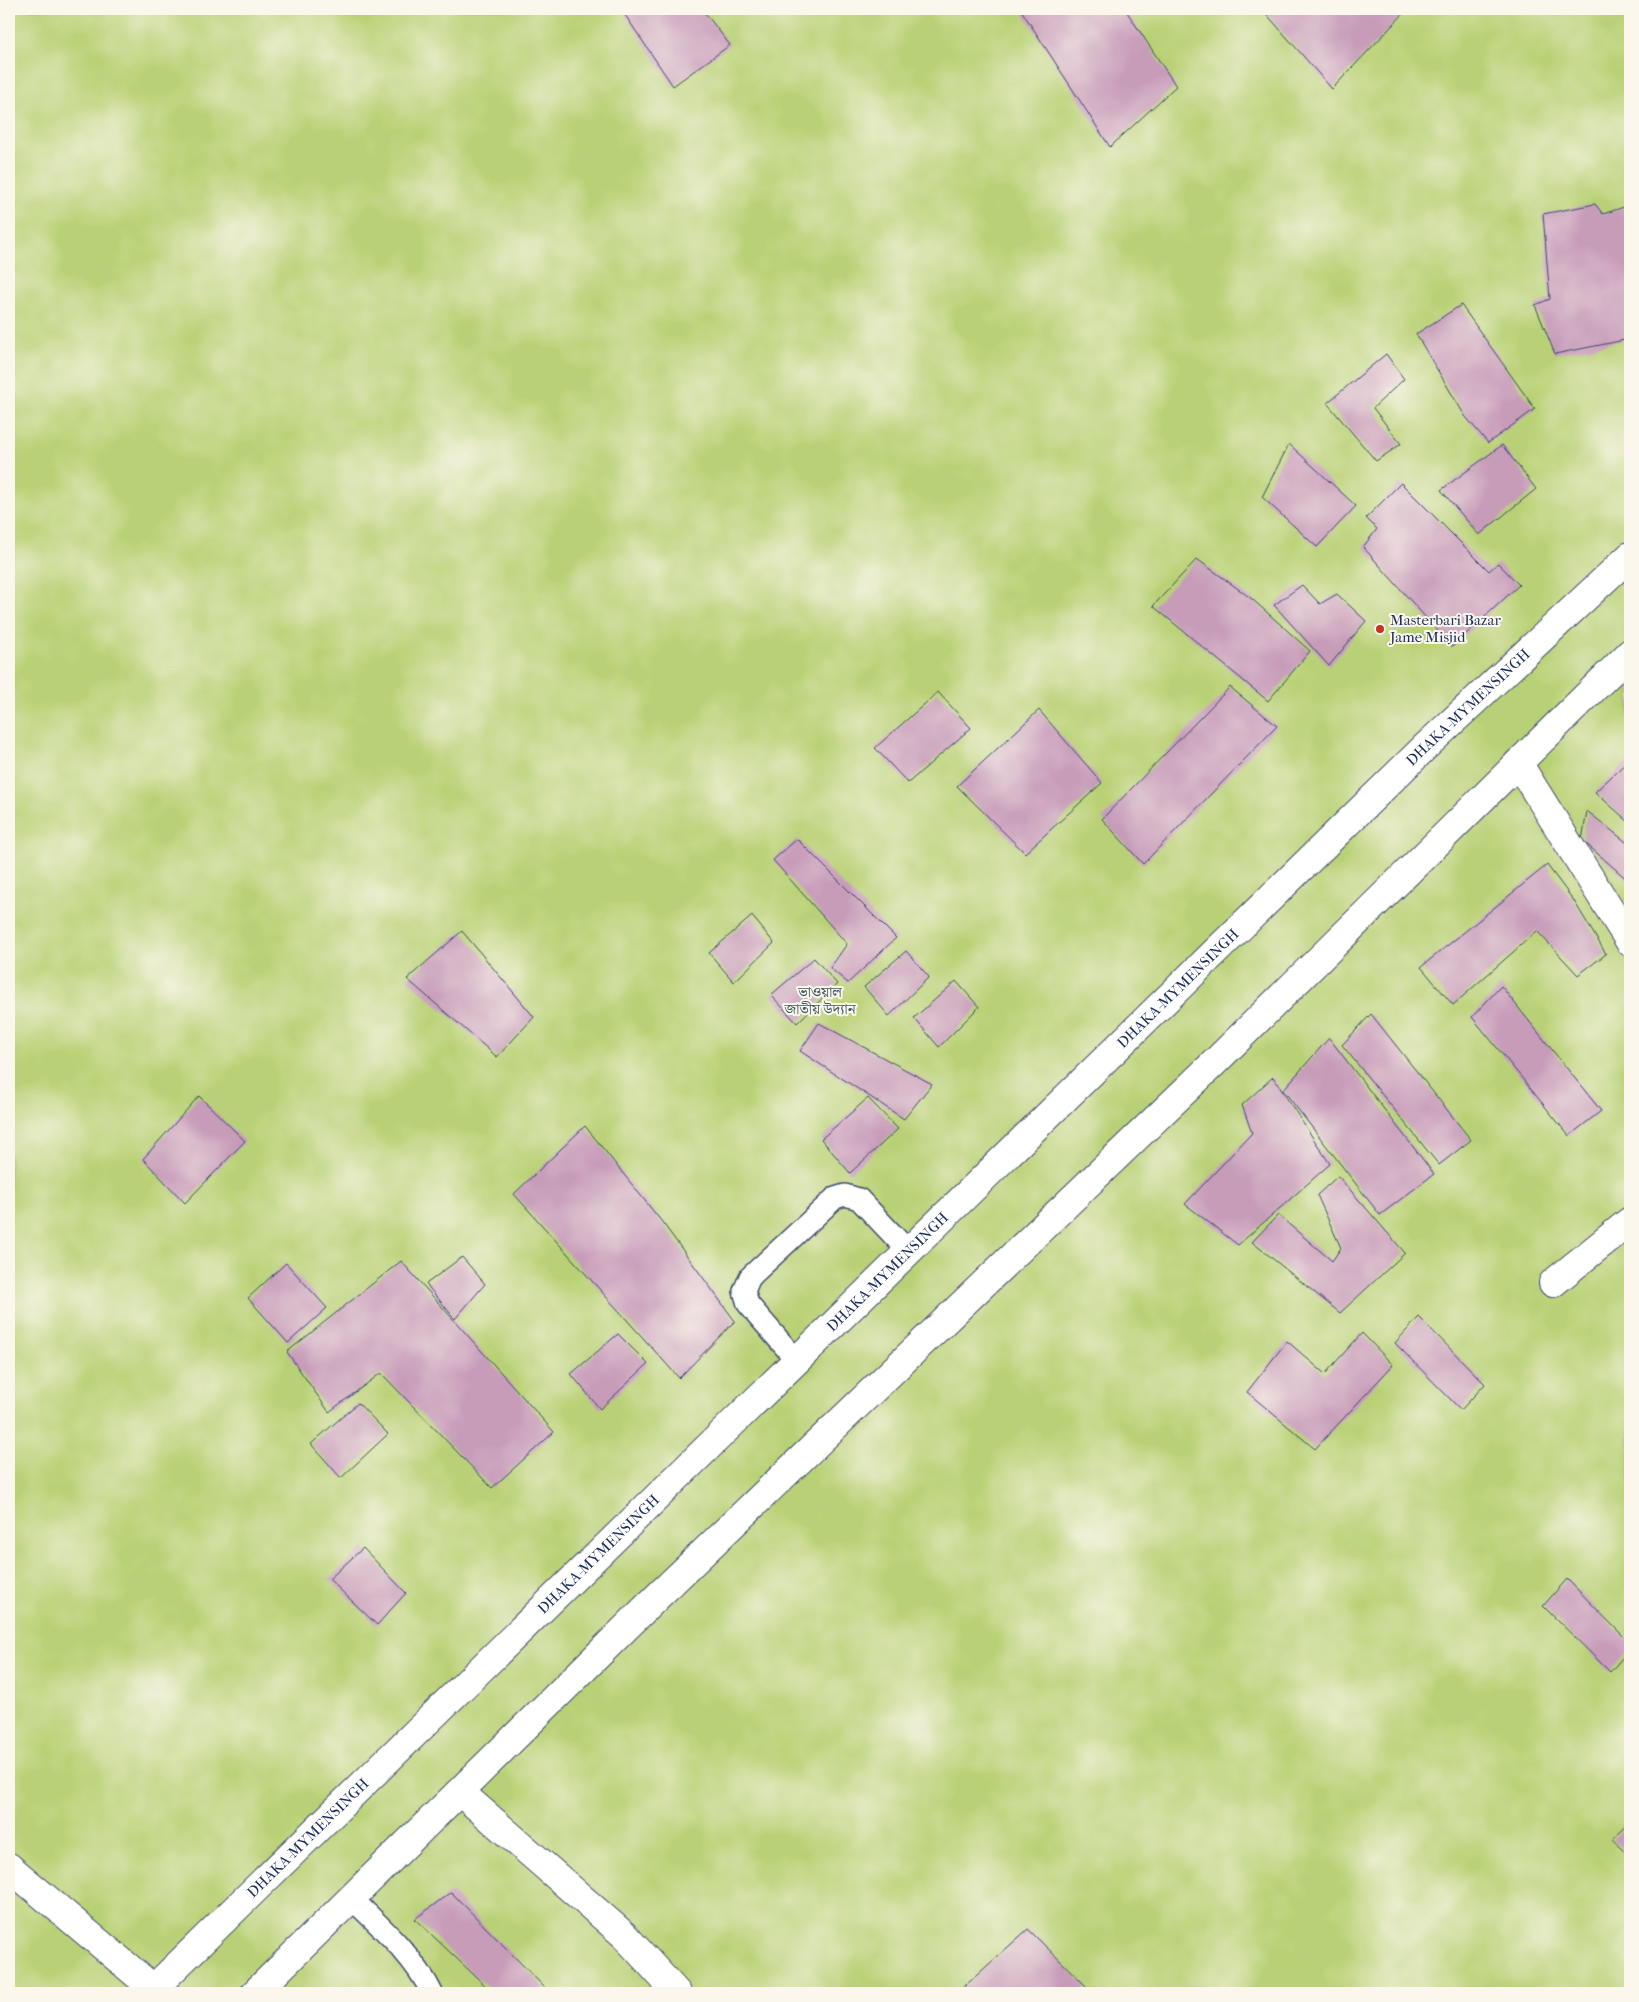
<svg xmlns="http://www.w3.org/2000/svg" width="1639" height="2002" viewBox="0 0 1639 2002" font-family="'IM FELL French Canon','Noto Serif Bengali',serif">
  <rect width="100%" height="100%" fill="#fbf7ec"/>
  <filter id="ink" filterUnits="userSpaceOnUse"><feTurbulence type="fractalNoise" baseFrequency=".02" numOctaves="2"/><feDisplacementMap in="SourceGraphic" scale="10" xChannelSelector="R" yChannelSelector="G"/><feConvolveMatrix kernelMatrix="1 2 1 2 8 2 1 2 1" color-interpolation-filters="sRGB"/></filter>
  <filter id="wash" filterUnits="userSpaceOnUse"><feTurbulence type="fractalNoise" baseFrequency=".0096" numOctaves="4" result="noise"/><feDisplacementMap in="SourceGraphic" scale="20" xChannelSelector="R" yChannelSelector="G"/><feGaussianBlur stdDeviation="1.12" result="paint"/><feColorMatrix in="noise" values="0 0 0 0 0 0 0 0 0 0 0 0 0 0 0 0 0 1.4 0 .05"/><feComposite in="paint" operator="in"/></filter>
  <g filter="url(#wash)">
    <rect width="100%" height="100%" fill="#f2ddc0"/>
    <path fill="#b9d176" stroke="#6a806a" d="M 9,9 L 1630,9 L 1630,1993 L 9,1993 Z"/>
    <g id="blocks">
      <path fill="#c79cb9" d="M 621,9 L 702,9 L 730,45 L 673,86 Z
        M 1024,9 L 1125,9 L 1176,86 L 1110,147 L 1021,10 Z
        M 1262,9 L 1408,9 L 1332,89 Z
        M 1595,204 L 1603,214 L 1630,205 L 1630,339 L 1555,354 L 1535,305 L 1550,299 L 1543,214 Z
        M 1461,305 L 1535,409 L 1488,443 L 1465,416 L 1416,334 Z
        M 1386,354 L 1404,379 L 1373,408 L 1401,444 L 1376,461 L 1327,403 Z
        M 1289,444 L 1356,506 L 1317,547 L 1262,497 Z
        M 1502,445 L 1536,489 L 1479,535 L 1441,490 Z
        M 1401,483 L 1489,571 L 1498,563 L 1519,585 L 1452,647 L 1363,547 L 1377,529 L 1366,518 Z
        M 1197,559 L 1252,599 L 1310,651 L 1268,701 L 1153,606 Z
        M 1302,585 L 1320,604 L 1337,594 L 1366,621 L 1329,666 L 1274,605 Z
        M 1230,687 L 1277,726 L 1143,864 L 1102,819 Z
        M 938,692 L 971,728 L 908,783 L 875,748 Z
        M 1039,710 L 1102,783 L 1025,853 L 957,786 Z
        M 1630,759 L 1630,823 L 1595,792 Z
        M 1587,811 L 1630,845 L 1630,882 L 1582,840 Z
        M 797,839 L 896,938 L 848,983 L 830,968 L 847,944 L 773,860 Z
        M 1547,865 L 1574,901 L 1606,954 L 1578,975 L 1537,931 L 1453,1005 L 1421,967 Z
        M 752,916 L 774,943 L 734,982 L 709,953 Z
        M 462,931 L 534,1017 L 497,1057 L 407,979 Z
        M 906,951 L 929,977 L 889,1016 L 864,987 Z
        M 814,958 L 837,984 L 797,1023 L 771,995 Z
        M 956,981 L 979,1007 L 939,1047 L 914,1018 Z
        M 1501,986 L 1601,1111 L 1569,1136 L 1472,1017 Z
        M 1371,1014 L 1471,1140 L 1439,1165 L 1342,1045 Z
        M 819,1023 L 932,1084 L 904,1119 L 800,1051 Z
        M 1329,1038 L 1434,1174 L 1380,1215 L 1283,1090 Z
        M 1273,1077 L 1330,1164 L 1238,1245 L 1185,1204 L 1252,1133 L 1242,1105 Z
        M 199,1096 L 245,1141 L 185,1203 L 143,1159 Z
        M 868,1098 L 898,1129 L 850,1173 L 821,1139 Z
        M 585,1126 L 662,1222 L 735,1321 L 679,1378 L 514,1194 Z
        M 1338,1176 L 1405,1253 L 1340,1313 L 1252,1242 L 1278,1215 L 1332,1261 L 1341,1248 L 1317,1195 Z
        M 462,1257 L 485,1284 L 455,1319 L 426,1284 Z
        M 401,1261 L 554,1432 L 492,1488 L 381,1373 L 329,1412 L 287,1352 Z
        M 286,1263 L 327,1308 L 288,1343 L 248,1298 Z
        M 1419,1317 L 1485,1384 L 1461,1410 L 1395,1343 Z
        M 1362,1333 L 1393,1365 L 1315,1449 L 1247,1392 L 1287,1341 L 1325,1374 Z
        M 618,1334 L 648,1364 L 600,1409 L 571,1374 Z
        M 358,1403 L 388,1434 L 341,1478 L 311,1444 Z
        M 363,1548 L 406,1593 L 377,1625 L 329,1579 Z
        M 1567,1579 L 1630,1643 L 1630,1649 L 1610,1672 L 1543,1606 Z
        M 1630,1822 L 1630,1856 L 1612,1839 Z
        M 451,1892 L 550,1993 L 493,1993 L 415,1919 Z
        M 1028,1929 L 1087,1987 L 1080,1993 L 957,1993 Z"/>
    </g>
  </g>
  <g filter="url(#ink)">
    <use href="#blocks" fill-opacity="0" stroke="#3b496d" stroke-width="1"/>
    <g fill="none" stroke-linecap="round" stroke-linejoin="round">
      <defs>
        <path id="service" d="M 798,1362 L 748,1304 L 744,1291 L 750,1277 L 835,1198 L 845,1195 L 859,1199 L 910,1253
          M 351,1898 C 381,1927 414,1956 432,1993"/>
        <path id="minor" d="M 1518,763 L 1630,942
          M 1553,1283 L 1630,1221
          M 460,1792 L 624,1935 L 677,1993
          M 9,1867 L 154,1989"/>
        <g id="trunk">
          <path id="s1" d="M 149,1993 L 1424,748 L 1630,556"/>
          <path d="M 255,1993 L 659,1595 L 1214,1063 L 1630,653"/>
        </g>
      </defs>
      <use href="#service" stroke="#3b496d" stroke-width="24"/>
      <use href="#minor" stroke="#3b496d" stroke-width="30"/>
      <use href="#trunk" stroke="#3b496d" stroke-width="30"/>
      <use href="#service" stroke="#fff" stroke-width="21"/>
      <use href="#minor" stroke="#fff" stroke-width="28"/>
      <use href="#trunk" stroke="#fff" stroke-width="28"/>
    </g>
  </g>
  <circle fill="#c8321e" stroke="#fbf7ec" stroke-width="2" cx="1380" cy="629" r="5"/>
  <g text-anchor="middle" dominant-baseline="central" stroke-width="4" stroke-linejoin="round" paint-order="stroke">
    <g font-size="15" fill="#1b2f5e" stroke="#fbf7ec" text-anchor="start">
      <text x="1390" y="620">Masterbari Bazar<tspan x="1390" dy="17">Jame Misjid</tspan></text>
    </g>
    <g font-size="15" fill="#1b2f5e" stroke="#fbf7ec">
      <text stroke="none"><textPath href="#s1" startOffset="1842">DHAKA-MYMENSINGH</textPath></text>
      <text stroke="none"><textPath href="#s1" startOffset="1438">DHAKA-MYMENSINGH</textPath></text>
      <text stroke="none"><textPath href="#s1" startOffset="1032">DHAKA-MYMENSINGH</textPath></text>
      <text stroke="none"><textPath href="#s1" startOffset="628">DHAKA-MYMENSINGH</textPath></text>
      <text stroke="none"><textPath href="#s1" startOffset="222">DHAKA-MYMENSINGH</textPath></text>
    </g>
    <g font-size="15" fill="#425864" stroke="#fbf7ec">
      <text x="820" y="992">ভাওয়াল<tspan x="820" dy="17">জাতীয় উদ্যান</tspan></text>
    </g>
  </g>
  <rect width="1639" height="2002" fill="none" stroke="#fbf7ec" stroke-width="30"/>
</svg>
